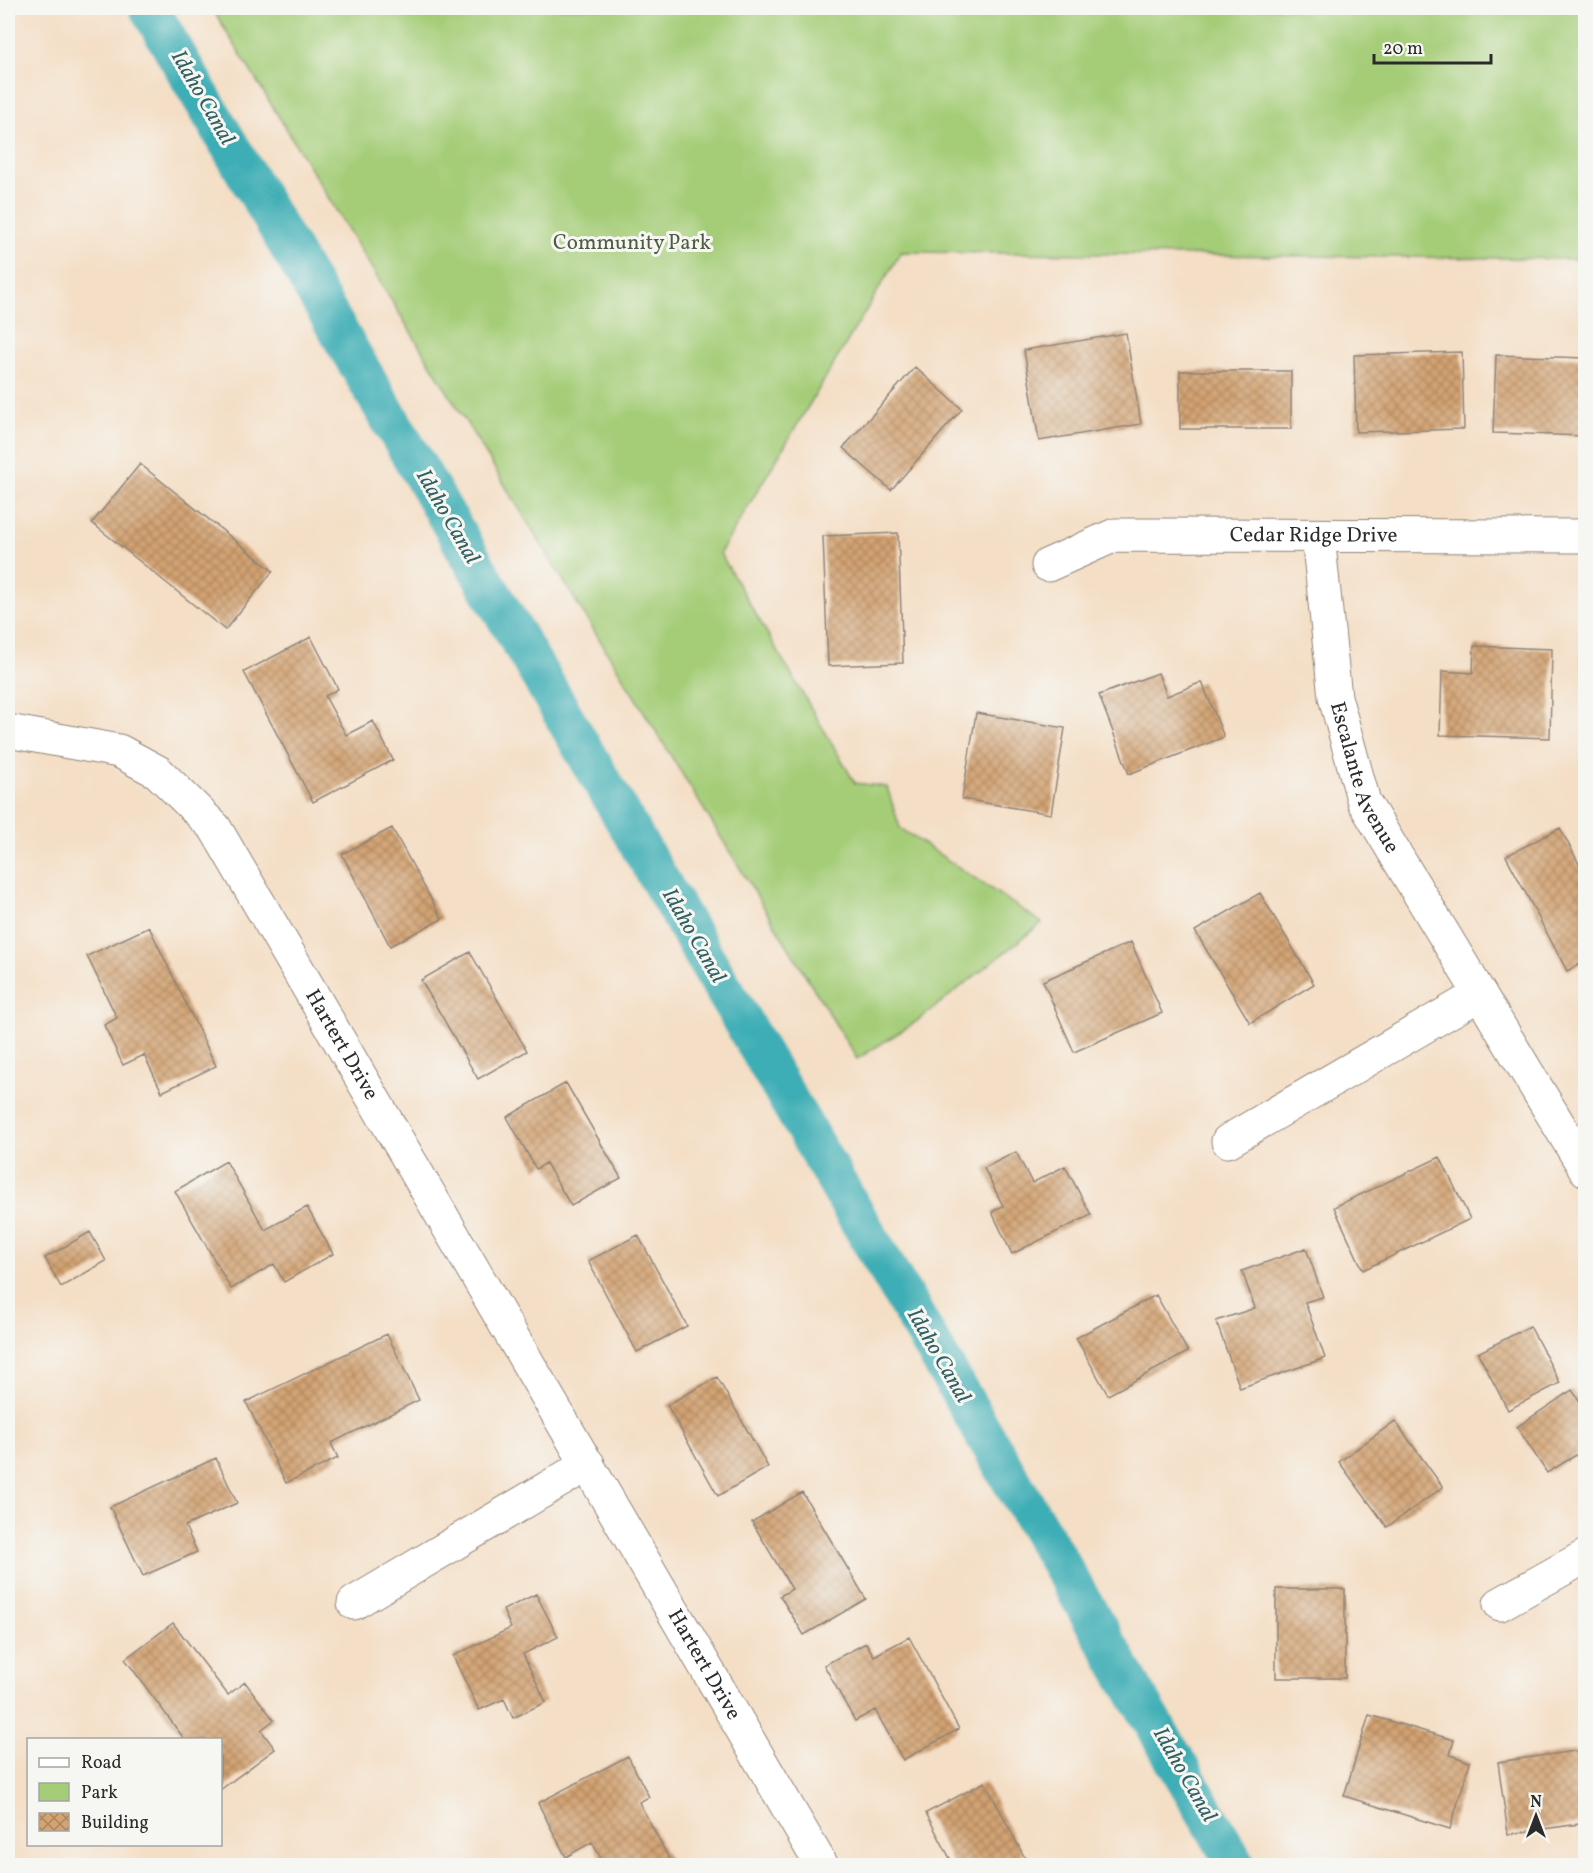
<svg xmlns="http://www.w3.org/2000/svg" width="1593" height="1873" viewBox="0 0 1593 1873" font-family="Vollkorn,serif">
  <defs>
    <pattern id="building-cross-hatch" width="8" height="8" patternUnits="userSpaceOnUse" patternTransform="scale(1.5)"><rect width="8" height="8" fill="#d3a372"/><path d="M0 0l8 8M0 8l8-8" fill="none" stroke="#ab855e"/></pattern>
  </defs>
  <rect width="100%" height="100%" fill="#f6f6f2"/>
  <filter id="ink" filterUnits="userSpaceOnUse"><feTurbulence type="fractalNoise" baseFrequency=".0167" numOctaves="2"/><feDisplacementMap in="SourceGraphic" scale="12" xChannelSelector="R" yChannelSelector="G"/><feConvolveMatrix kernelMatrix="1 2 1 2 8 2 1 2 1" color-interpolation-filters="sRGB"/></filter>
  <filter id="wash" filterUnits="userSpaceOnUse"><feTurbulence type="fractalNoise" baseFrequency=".008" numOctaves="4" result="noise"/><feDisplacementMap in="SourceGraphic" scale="24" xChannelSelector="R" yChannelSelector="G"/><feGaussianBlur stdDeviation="1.35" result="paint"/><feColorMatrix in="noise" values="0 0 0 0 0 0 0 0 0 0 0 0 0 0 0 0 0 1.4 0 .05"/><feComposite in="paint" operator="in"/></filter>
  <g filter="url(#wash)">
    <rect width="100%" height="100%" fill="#f4dec5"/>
    <path fill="#a5cd78" stroke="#687c52" stroke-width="1.5" d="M 212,8 L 1585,8 L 1585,259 L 901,252 L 720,553 L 855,783 L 887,787 L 900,828 L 1042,923 L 916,1022 L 857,1059 Z"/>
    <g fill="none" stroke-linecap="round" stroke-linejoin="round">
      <path stroke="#3caeb5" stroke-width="40" d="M 149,8 L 1237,1866"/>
    </g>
    <g id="blocks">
      <path fill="url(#building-cross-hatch)" d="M 1126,333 L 1141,424 L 1039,441 L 1024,350 Z
        M 1462,352 L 1464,429 L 1356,432 L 1354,355 Z
        M 1496,355 L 1586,358 L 1586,436 L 1493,433 Z
        M 915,367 L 962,409 L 891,490 L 843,448 Z
        M 1180,371 L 1291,371 L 1291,429 L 1180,429 Z
        M 140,464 L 273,571 L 225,630 L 92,523 Z
        M 898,533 L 903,663 L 828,666 L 823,536 Z
        M 311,637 L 338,689 L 325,696 L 346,735 L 373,721 L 393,760 L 313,802 L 244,672 Z
        M 1474,646 L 1552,649 L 1550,738 L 1440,735 L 1442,671 L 1473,673 Z
        M 1158,673 L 1167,696 L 1202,682 L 1224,737 L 1129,774 L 1099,695 Z
        M 976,713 L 1065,728 L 1051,814 L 962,799 Z
        M 392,828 L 442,919 L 390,946 L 342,854 Z
        M 1560,828 L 1586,877 L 1586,961 L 1567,971 L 1506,856 Z
        M 1260,893 L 1314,984 L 1250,1023 L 1195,931 Z
        M 149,927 L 216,1066 L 162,1092 L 144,1055 L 123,1065 L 104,1025 L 117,1018 L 87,956 Z
        M 1131,942 L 1162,1013 L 1074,1052 L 1043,981 Z
        M 470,952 L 527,1051 L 478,1079 L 421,980 Z
        M 566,1083 L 621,1178 L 571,1206 L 546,1163 L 536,1169 L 507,1117 Z
        M 1016,1152 L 1032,1183 L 1065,1166 L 1091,1215 L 1012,1254 L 992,1212 L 1003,1206 L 984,1168 Z
        M 1440,1157 L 1470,1219 L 1363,1270 L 1334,1207 Z
        M 226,1161 L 265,1230 L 307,1207 L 333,1254 L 284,1282 L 274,1264 L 231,1289 L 175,1191 Z
        M 90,1232 L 106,1261 L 61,1287 L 45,1258 Z
        M 638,1235 L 687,1326 L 637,1352 L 588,1261 Z
        M 1306,1248 L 1323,1297 L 1305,1302 L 1325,1358 L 1240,1388 L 1216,1321 L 1255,1308 L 1242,1271 Z
        M 1156,1295 L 1188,1352 L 1108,1395 L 1076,1338 Z
        M 1530,1326 L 1560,1383 L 1508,1410 L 1478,1353 Z
        M 387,1334 L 419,1400 L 331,1443 L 338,1458 L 286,1483 L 246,1402 Z
        M 717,1377 L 768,1467 L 718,1496 L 667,1405 Z
        M 1572,1390 L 1586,1410 L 1586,1449 L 1547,1473 L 1517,1427 Z
        M 1395,1421 L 1443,1487 L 1387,1527 L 1339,1462 Z
        M 216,1458 L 237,1503 L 185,1526 L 197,1552 L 143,1576 L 110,1507 Z
        M 802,1492 L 866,1599 L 804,1635 L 780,1596 L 792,1589 L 752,1522 Z
        M 1276,1589 L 1345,1589 L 1345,1678 L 1276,1678 Z
        M 536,1594 L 558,1637 L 523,1654 L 546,1702 L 513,1718 L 504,1699 L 479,1710 L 453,1656 L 511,1628 L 503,1610 Z
        M 173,1623 L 228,1695 L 245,1682 L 274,1720 L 261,1730 L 275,1749 L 220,1790 L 220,1740 L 185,1740 L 125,1659 Z
        M 909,1637 L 959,1729 L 903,1760 L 875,1710 L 855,1721 L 824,1665 L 866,1643 L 874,1656 Z
        M 1369,1715 L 1454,1740 L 1450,1755 L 1470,1762 L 1450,1829 L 1344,1796 Z
        M 1582,1750 L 1586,1777 L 1586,1823 L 1508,1834 L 1498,1762 Z
        M 628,1756 L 649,1797 L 639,1802 L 673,1866 L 605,1866 L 592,1842 L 566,1857 L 538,1803 Z
        M 985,1782 L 1029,1866 L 954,1866 L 926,1813 Z"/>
    </g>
  </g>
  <g filter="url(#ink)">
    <use href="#blocks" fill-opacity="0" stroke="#908478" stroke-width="1.5"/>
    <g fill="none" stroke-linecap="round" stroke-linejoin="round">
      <defs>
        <g id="minor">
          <path id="s1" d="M 1318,536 L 1335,697 L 1364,802 L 1586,1170"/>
          <path id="s2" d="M 1048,565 L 1115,535 L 1586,536"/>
          <path id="s3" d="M 8,731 L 119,751 L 158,772 L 215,828 L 822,1866"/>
          <path d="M 1228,1141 L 1480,994"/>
          <path d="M 354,1603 L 588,1464"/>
          <path d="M 1500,1604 L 1586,1556"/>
        </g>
      </defs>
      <use href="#minor" stroke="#908478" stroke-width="35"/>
      <use href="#minor" stroke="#fff" stroke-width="33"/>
    </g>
  </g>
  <g text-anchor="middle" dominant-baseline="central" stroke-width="6" stroke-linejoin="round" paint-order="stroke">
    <g font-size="21" fill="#505c42" stroke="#f6f6f2">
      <text x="632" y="243">Community Park</text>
    </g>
    <g font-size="21" fill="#2b2b2b" stroke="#f6f6f2">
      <text stroke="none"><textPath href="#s2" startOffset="272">Cedar Ridge Drive</textPath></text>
      <text stroke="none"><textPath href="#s1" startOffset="248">Escalante Avenue</textPath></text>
      <text stroke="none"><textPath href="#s3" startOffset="488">Hartert Drive</textPath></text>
      <text stroke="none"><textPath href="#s3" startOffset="1206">Hartert Drive</textPath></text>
    </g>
    <g font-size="22" font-style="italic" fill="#325f62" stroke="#f6f6f2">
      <text transform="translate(202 98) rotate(60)">Idaho Canal</text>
      <text transform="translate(447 517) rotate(60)">Idaho Canal</text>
      <text transform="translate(693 936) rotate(60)">Idaho Canal</text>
      <text transform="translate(938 1356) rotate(60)">Idaho Canal</text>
      <text transform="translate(1184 1775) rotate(60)">Idaho Canal</text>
    </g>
  </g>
  <rect width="1593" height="1873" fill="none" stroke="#f6f6f2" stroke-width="30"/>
  <rect x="27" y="1738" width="195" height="108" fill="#f6f6f2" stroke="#a5a5a2" stroke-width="1.5"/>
  <rect x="39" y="1758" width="30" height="9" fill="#ffffff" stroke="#a5a5a2" stroke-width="1.5"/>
  <text x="81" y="1768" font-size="18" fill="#2b2b2b">Road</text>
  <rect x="39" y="1783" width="30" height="18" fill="#a5cd78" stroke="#a5a5a2" stroke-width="1.5"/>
  <text x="81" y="1798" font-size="18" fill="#2b2b2b">Park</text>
  <rect x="39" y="1813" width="30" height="18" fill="url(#building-cross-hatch)" stroke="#a5a5a2" stroke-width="1.5"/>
  <text x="81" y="1828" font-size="18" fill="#2b2b2b">Building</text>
  <g transform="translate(1536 1816)" stroke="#f6f6f2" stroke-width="4.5" paint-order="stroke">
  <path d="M0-4.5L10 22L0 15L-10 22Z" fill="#2b2b2b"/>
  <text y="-9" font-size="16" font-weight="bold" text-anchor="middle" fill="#2b2b2b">N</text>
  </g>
  <path d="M1374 54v9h117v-9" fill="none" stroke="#2b2b2b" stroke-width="3"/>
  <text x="1383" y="54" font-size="18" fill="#2b2b2b" stroke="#f6f6f2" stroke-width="4.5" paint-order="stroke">20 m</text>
</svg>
